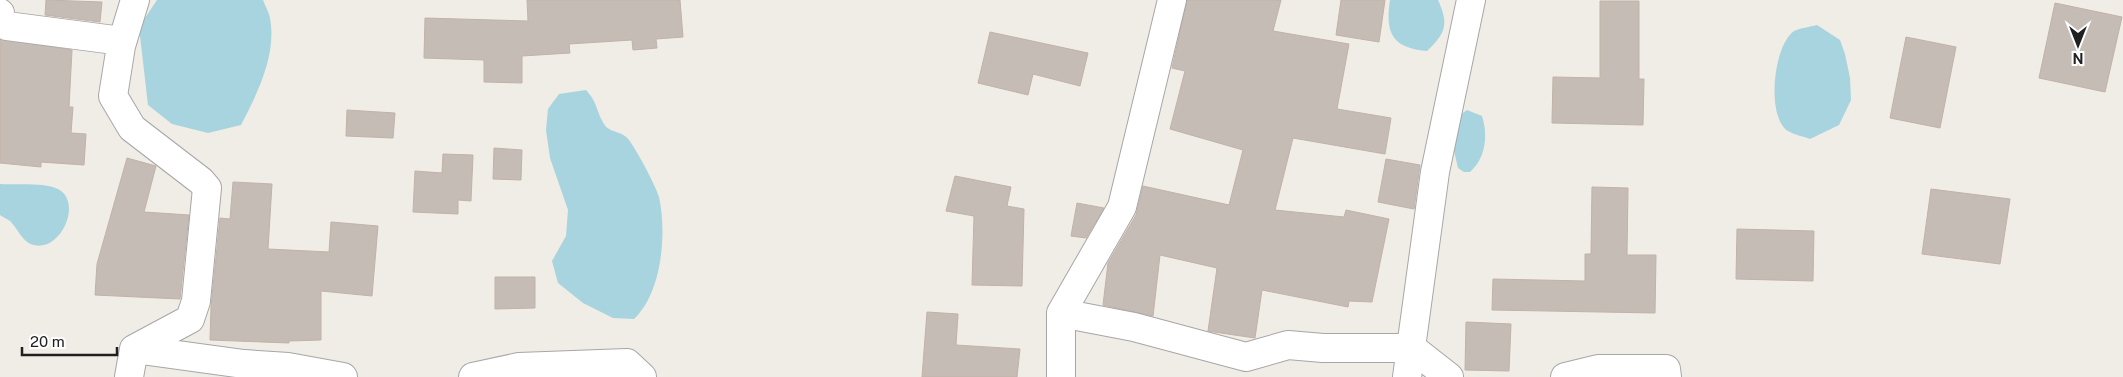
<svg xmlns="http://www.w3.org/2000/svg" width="2123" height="377" viewBox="0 0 2123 377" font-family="'Public Sans',sans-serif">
  <rect width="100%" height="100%" fill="#f0ece6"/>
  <path fill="#a7d4de" d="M 157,0 L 263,0 C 265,6 269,12 270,18 C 277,55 257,94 241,125 L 208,133 L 172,124 L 148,105 L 139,27 Z
    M 1390,0 L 1438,0 C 1449,24 1446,33 1427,51 C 1392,48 1385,33 1390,0 Z
    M 1817,25 L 1840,40 L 1845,54 L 1850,78 L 1851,100 L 1839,125 L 1810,139 C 1803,136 1794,135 1788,131 C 1766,117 1773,46 1794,31 C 1800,28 1810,27 1817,25 Z
    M 586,90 C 598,103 596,111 604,124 C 609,133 623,131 629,140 C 637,151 655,184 659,197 C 667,233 662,293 634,319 L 613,318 L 583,303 L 558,283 L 552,261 L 566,236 L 568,210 L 550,158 L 546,130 L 548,109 L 559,94 Z
    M 1467,110 L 1482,116 C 1488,135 1486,158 1470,172 L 1464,172 L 1458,168 L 1452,142 L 1460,115 Z
    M 0,184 C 15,185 45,182 58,189 C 83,202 61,252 34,245 C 23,243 18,229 10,221 C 7,219 3,217 0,215 Z"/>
  <path fill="#c5bcb5" stroke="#c2b2a8" d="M 46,0 L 102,2 L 100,22 L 45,15 Z
    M 527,0 L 680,0 L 683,37 L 656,39 L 657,48 L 633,50 L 632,40 L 569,44 L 570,53 L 522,56 L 522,83 L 484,82 L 484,60 L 424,58 L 425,18 L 528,21 Z
    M 1187,0 L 1281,0 L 1273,31 L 1349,44 L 1337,109 L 1391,118 L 1385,154 L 1293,138 L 1275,210 L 1344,217 L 1346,210 L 1389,219 L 1372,302 L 1349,301 L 1348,307 L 1262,290 L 1255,338 L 1214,332 L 1208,331 L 1217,268 L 1160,255 L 1153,316 L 1103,305 L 1108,263 L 1136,215 L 1143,186 L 1229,205 L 1243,150 L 1170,129 L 1185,71 L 1172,68 Z
    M 1341,0 L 1385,0 L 1379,42 L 1336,35 Z
    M 1600,1 L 1639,1 L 1639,79 L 1644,79 L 1643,125 L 1552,123 L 1553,77 L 1600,78 Z
    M 2055,3 L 2122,17 L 2105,92 L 2039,78 Z
    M 990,32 L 1088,53 L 1080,86 L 1033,74 L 1028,95 L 978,83 Z
    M 1906,37 L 1956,47 L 1940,128 L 1890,118 Z
    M 0,39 L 72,50 L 69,107 L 73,107 L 71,133 L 86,134 L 84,165 L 41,162 L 41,167 L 0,163 Z
    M 347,110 L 395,113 L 393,138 L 346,136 Z
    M 494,148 L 522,150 L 521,180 L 493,179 Z
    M 443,154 L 473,155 L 471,201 L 458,200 L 458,214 L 413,212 L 415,171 L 442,173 Z
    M 127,158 L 156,166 L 144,212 L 189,215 L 180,299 L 95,295 L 97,264 Z
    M 1386,159 L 1420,165 L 1414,209 L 1378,202 Z
    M 955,176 L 1011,187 L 1007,206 L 1024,209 L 1022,286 L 972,285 L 974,216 L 946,211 Z
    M 233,182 L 272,184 L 268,249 L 329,252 L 331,222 L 378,226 L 372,296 L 321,291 L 321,340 L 289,341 L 289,343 L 210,340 L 211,307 L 220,218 L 230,219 Z
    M 1592,187 L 1628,188 L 1627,255 L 1656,255 L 1655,313 L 1492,310 L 1493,279 L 1585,281 L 1585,254 L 1591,254 Z
    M 1931,189 L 2010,199 L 2000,264 L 1922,254 Z
    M 1077,203 L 1104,208 L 1086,238 L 1071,236 Z
    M 1737,229 L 1814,231 L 1813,281 L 1736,279 Z
    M 495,277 L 535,277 L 535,308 L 495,309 Z
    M 927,312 L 958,314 L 956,345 L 1020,349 L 1017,377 L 922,377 Z
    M 1466,322 L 1511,324 L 1509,371 L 1465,370 Z"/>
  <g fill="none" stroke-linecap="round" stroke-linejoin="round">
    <defs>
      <path id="minor" d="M 0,13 L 1,21 L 7,26 L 122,41
        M 1061,313 L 1134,327 L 1246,357 L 1288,345 L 1323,348 L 1412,348 L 1449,377
        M 134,349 L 244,364 L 288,367 L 343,377
        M 129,377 L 134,349 L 190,319 L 196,301 L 207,188 L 201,181 L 132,128 L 113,96 L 121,46 L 135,0
        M 473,377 L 519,367 L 627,363 L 642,377
        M 1061,377 L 1061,313 L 1122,207 L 1172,0
        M 1407,377 L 1435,172 L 1471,0
        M 1565,377 L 1598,369 L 1666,369 L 1667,377"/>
    </defs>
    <use href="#minor" stroke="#a7a7a7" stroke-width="30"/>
    <use href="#minor" stroke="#fff" stroke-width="28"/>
  </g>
  <g transform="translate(2078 45) rotate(180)" stroke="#ffffff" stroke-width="4" paint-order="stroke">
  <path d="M0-4L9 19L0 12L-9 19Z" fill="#202020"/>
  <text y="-8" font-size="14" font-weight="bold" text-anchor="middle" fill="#202020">N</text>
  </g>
  <path d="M22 347v8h95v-8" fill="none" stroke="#202020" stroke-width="2.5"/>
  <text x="30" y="347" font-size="15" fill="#202020" stroke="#ffffff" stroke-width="4" paint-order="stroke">20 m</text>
</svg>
